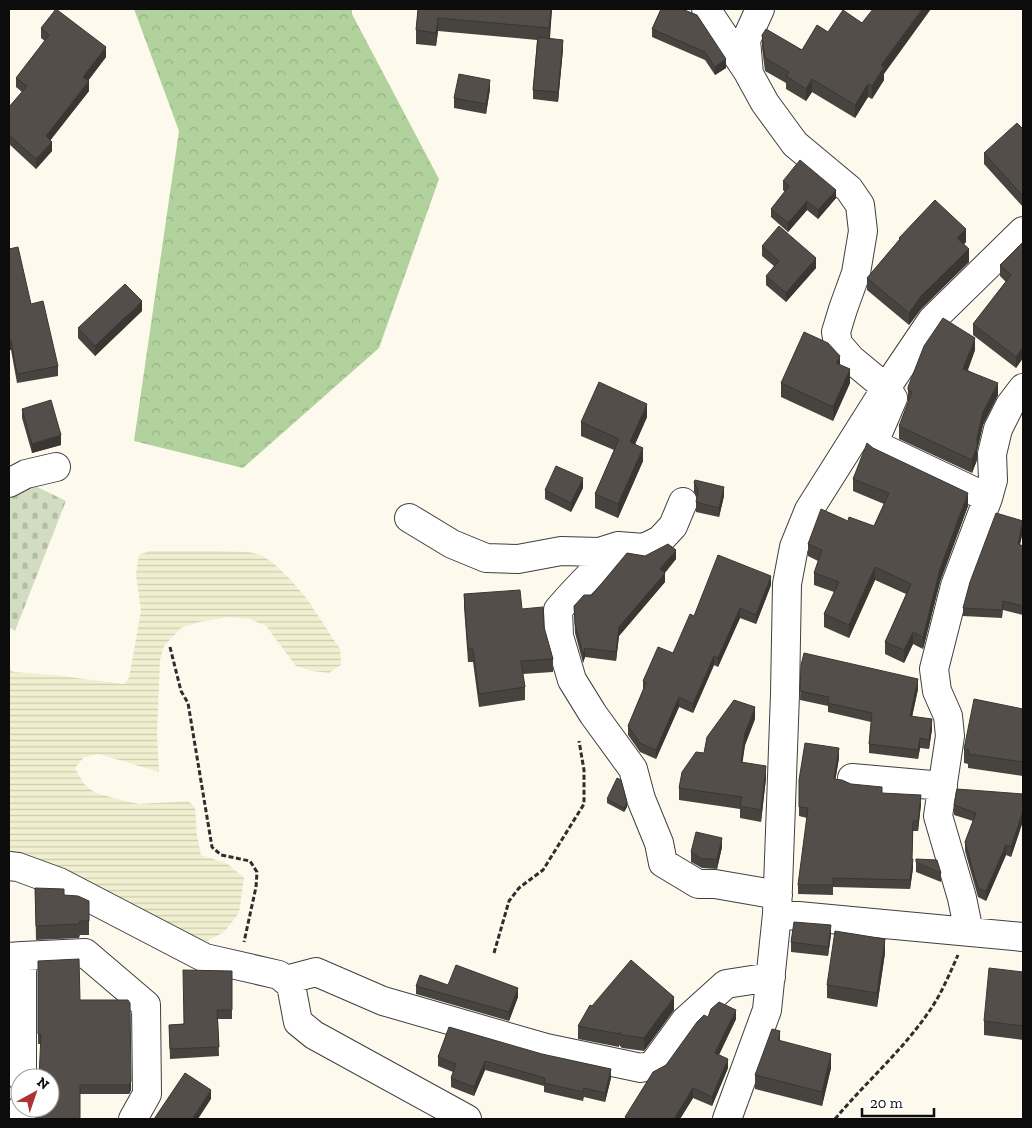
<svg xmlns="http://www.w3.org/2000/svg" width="1032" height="1128" viewBox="0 0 1032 1128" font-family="'Zilla Slab',serif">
  <defs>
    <pattern id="farmland-rules" width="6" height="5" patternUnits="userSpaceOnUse" patternTransform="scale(1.25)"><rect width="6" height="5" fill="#f0efd0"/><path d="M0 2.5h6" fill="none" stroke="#cdccb1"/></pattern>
    <pattern id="forest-crowns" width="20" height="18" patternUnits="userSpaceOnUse" patternTransform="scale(1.25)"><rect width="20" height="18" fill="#b1d29c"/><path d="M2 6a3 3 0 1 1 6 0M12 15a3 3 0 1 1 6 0" fill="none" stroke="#97b385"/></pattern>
    <pattern id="cemetery-stones" width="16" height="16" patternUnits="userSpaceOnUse" patternTransform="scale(1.25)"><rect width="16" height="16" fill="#d2dcc1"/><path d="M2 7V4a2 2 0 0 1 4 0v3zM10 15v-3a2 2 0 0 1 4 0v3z" fill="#b3bca5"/></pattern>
  </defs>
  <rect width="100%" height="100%" fill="#fdfaed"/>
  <path fill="url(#farmland-rules)" d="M 149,551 L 220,551 L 248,552 L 261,555 L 272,562 L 290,579 L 307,599 L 340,649 L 341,665 L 329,673 L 312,671 L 296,666 L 266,626 L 250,619 L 229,617 L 199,622 L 181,628 L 164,646 L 160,660 L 157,734 L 159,772 L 99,754 L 84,757 L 75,768 L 84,784 L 94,792 L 113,798 L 139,804 L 188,801 L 195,807 L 197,836 L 201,855 L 228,864 L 244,878 L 239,913 L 224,932 L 207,941 L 180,932 L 9,855 L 9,670 L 14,672 L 54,675 L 124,684 L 129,678 L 141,611 L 136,575 L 139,555 Z"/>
  <path fill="url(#forest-crowns)" d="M 134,9 L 352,9 L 352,14 L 439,179 L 379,348 L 243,468 L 134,441 L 179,131 Z"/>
  <path fill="url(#cemetery-stones)" d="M 25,481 L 66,501 L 15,631 L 9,627 L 9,492 Z"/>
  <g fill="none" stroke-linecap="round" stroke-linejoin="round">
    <defs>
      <path id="minor" d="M 706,9 L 748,72
        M 760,9 L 746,40 L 749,74 L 765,103 L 795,144 L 849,189 L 860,205 L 863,231 L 856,273 L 843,309 L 836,332 L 838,344 L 851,359 L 886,388 L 893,398 L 875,440 L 880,447 L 988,498
        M 9,483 L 26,474 L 56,467
        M 409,518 L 452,544 L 486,558 L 518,559 L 561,551 L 599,552 L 618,546 L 644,548 L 660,540 L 673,526 L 683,502
        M 618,546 C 598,568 577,587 558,610 L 559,636 L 572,680 L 593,714 L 633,769 L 641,799 L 659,843 L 663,863 L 698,884 L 715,884 L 778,895
        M 852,778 L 943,786
        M 9,866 L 18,867 L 59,882 L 205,958 L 279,975 L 291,985 L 298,1022 L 314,1035 L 467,1119
        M 777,914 L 1023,937
        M 969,932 L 962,898 L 938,816 L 950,736 L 948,716 L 937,691 L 934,669 L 955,586 L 988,498 L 993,480 L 992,454 L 998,429 L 1010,405 L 1023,388
        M 22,956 L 85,953 L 146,1005 L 147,1094 L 133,1119
        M 9,957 L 22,956 L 22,1078
        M 286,980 L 316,972 L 383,1001 L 546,1048 L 641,1068 L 653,1065 L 685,1021 L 726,984 L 771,977
        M 22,1119 L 22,1108
        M 727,1119 L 767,1010 L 777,914 L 785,694 L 787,584 L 794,547 L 809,510 L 886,388 L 932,320 L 1023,231"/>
    </defs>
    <use href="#minor" stroke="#3f3f3f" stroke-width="30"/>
    <path stroke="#2e2e2e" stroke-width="3" stroke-dasharray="5 2.5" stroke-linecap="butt" d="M 170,647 L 181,691 L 188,703 L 212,847 L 221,855 L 250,861 L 257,872 L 256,887 L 244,942
      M 494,953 L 509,901 L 519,888 L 543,870 L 584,804 L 584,770 L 579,741
      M 835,1119 C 865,1083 901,1052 928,1013 C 941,995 949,975 958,955"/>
    <use href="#minor" stroke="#fff" stroke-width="28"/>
  </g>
  <path fill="#47433f" d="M 418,9 L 552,9 L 550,39 L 563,49 L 558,102 L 533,99 L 533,90 L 537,40 L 438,31 L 436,46 L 416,44 L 416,30 Z
    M 661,9 L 726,68 L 715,75 L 705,60 L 652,37 L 652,29 Z
    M 862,23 L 884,74 L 884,80 L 872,99 L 868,97 L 855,118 L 812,92 L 806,101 L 786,89 L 786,83 L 765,71 L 762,48 L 762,35 L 802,50 L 828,32 Z
    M 41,28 L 106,57 L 88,81 L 89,91 L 50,140 L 52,151 L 36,169 L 9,144 L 9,107 L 22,92 L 16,87 L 16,78 L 45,41 L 41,38 Z
    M 490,89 L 486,114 L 454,108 L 454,98 Z
    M 1023,129 L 1023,207 L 984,164 L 984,153 Z
    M 783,181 L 836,198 L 818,219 L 807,210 L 788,232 L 771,217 L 771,209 L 785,192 L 783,190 Z
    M 899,238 L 966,242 L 964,244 L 969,262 L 921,309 L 909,325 L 867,290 L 867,278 L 899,240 Z
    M 1023,242 L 1023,358 L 1016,368 L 973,335 L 973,324 L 1006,282 L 1000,276 L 1000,265 Z
    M 762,246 L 816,268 L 786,302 L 766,285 L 766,276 L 774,266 L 762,256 Z
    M 9,249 L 31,304 L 58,366 L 58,376 L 17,383 L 11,350 Z
    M 142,311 L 95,356 L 78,338 L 78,328 Z
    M 975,350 L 968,370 L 998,395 L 983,425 L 977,451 L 977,460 L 972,473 L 899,439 L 899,426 L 908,403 L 908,390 Z
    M 840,364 L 850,383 L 833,421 L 781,397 L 781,383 Z
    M 22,409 L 61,445 L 32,453 L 22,418 Z
    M 647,417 L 635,444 L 643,461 L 618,518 L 595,508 L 595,494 L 614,450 L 581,436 L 581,422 Z
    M 873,448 L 968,506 L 940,582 L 923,649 L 913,644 L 904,663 L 885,654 L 885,642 L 906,594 L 875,580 L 849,638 L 824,627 L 824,614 L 834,592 L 814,585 L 814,573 L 818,561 L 808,556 L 808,544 L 848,521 L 874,526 L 884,504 L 853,491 L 853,479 Z
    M 694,482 L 724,496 L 719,517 L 696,512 L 696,502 L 697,497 L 694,492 Z
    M 583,488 L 571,512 L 545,499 L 545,490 Z
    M 1023,521 L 1023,531 L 1020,545 L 1023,546 L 1023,615 L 1003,610 L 1002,618 L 963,616 L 963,608 Z
    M 645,556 L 676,559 L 665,573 L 665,582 L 619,636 L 616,661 L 585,657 L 583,663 L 575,633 L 574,606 L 592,595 Z
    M 771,585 L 756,624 L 740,618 L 718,667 L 714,665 L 693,713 L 679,707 L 656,759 L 640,752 L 628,735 L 628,726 L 643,690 L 643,681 L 673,653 L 694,616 Z
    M 464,594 L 544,627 L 553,659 L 553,672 L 523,674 L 525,687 L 525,700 L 479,707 L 473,662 L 468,662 L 464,607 Z
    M 801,665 L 918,689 L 912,717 L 932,729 L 929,749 L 920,748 L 918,759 L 869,753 L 869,744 L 871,722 L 828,712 L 828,706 L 800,700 Z
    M 1023,709 L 1023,776 L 968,768 L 968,764 L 964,763 L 964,749 Z
    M 755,719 L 745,745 L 742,762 L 766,778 L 761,822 L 740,818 L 740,809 L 679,800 L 679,788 L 704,753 Z
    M 839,758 L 835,780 L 921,804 L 918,831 L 913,831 L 912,859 L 913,868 L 910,889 L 833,887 L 833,895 L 798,894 L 798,885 L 807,818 L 799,816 L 799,780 Z
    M 1023,794 L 1023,821 L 1011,857 L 1006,855 L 986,901 L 978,897 L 965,851 L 965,842 L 973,821 L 954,815 L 954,805 Z
    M 607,799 L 627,807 L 624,812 L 607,803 Z
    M 722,847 L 717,869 L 702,868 L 691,862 L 691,852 Z
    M 916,862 L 941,873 L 941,882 L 916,872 Z
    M 35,888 L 89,901 L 89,935 L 80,935 L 79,938 L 36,940 Z
    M 831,935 L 828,956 L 791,952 L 791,942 Z
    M 885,953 L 877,1007 L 827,998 L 827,985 Z
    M 38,961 L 80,1000 L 128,1000 L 131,1090 L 129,1094 L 80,1094 L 40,1044 L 38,1044 Z
    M 232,971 L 232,1019 L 218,1019 L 219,1056 L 170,1059 L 169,1025 L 183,1024 Z
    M 1023,972 L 1023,1040 L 984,1035 L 984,1021 Z
    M 448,985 L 518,997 L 509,1021 L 416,994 L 416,986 Z
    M 592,1006 L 674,1010 L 644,1051 L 622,1048 L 619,1045 L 619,1047 L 578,1039 L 578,1026 Z
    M 708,1017 L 736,1019 L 719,1055 L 728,1068 L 712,1106 L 693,1098 L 680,1119 L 625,1119 L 625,1117 L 666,1065 Z
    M 449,1027 L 611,1078 L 605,1102 L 584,1097 L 583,1101 L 544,1092 L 544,1086 L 485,1070 L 474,1096 L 451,1087 L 451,1078 L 453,1072 L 438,1066 L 438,1057 Z
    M 780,1041 L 831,1068 L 822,1106 L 755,1089 L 755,1075 Z"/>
  <path fill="#3a3733" d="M 551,9 L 552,9 L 549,41 L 549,28 Z
    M 922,9 L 931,9 L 884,74 L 884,80 L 872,99 L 872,86 L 881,65 Z
    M 438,18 L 438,31 L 436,46 L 436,33 Z
    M 563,40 L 563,49 L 558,102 L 558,92 Z
    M 106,47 L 106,57 L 83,87 L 83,77 Z
    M 726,59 L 726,68 L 715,75 L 715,67 Z
    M 812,79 L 812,92 L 806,101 L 806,89 Z
    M 490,80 L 490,89 L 486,114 L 486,104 Z
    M 89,81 L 89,91 L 46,146 L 46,136 Z
    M 868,84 L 868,97 L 855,118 L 855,105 Z
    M 52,142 L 52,151 L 36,169 L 36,159 Z
    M 836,190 L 836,198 L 818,219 L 818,210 Z
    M 807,201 L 807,210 L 788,232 L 788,223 Z
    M 966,229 L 966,242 L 957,251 L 957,238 Z
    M 969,249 L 969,262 L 921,309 L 909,325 L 909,313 L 921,296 Z
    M 816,258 L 816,268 L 786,302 L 786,293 Z
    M 142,301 L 142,311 L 95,356 L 95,346 Z
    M 975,338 L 975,350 L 963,382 L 963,369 Z
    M 11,340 L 11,350 L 9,350 L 9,341 Z
    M 1023,347 L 1023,358 L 1016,368 L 1016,357 Z
    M 840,356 L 840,370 L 836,363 Z
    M 850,369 L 850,383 L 833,421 L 833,407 Z
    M 998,383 L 998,395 L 983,425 L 977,451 L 977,460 L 972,473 L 972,460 L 983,412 Z
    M 647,404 L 647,417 L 630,456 L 630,442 Z
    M 61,435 L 61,445 L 32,453 L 32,444 Z
    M 643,448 L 643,461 L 618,518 L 618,504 Z
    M 583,478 L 583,488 L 571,512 L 571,503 Z
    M 724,487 L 724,496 L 719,517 L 719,508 Z
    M 968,493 L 968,506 L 940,582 L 923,649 L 923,637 L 940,569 Z
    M 1023,523 L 1023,531 L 1018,552 L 1018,544 Z
    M 676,550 L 676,559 L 660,578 L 660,569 Z
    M 875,567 L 875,580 L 849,638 L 849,625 Z
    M 665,573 L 665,582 L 619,636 L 616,661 L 616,652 L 619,627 Z
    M 771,576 L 771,585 L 756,624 L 756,615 Z
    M 740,608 L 740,618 L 718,667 L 718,658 Z
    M 913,632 L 913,644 L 904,663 L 904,650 Z
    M 585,648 L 585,657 L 583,663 L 583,654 Z
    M 714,656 L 714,665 L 693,713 L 693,704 Z
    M 918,679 L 918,689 L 910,726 L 910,716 Z
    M 679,697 L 679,707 L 656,759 L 656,750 Z
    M 755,707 L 755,719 L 745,745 L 741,774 L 741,762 L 745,733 Z
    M 932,719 L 932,729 L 929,749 L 929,740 Z
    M 920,738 L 920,748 L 918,759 L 918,750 Z
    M 839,748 L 839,758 L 834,789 L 834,779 Z
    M 766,766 L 766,778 L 761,822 L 761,810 Z
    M 921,795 L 921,804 L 918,831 L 918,821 Z
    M 627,802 L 627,807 L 624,812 L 624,808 Z
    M 1023,811 L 1023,821 L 1011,857 L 1011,847 Z
    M 722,838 L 722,847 L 717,869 L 717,859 Z
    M 1006,845 L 1006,855 L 986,901 L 986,891 Z
    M 913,859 L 913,868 L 910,889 L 910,880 Z
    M 831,925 L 831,935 L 828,956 L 828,947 Z
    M 885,939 L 885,953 L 877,1007 L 877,993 Z
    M 518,988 L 518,997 L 509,1021 L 509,1012 Z
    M 674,997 L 674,1010 L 644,1051 L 644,1038 Z
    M 736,1010 L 736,1019 L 715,1063 L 715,1053 Z
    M 780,1031 L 780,1045 L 778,1040 Z
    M 831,1054 L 831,1068 L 822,1106 L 822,1092 Z
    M 728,1059 L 728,1068 L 712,1106 L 712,1097 Z
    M 485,1061 L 485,1070 L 474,1096 L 474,1087 Z
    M 611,1069 L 611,1078 L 605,1102 L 605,1093 Z
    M 131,1081 L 131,1090 L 129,1094 L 129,1085 Z
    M 693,1088 L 693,1098 L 680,1119 L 674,1119 Z
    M 211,1090 L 211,1099 L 198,1119 L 192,1119 Z"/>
  <path fill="#534e49" stroke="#3a3733" d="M 56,9 L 106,47 L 83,77 L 89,81 L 46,136 L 52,142 L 36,159 L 9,135 L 9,107 L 27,86 L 16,78 L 49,35 L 41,28 Z
    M 418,9 L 551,9 L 549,28 L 438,18 L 436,33 L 416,30 Z
    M 661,9 L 682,9 L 697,15 L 726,59 L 715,67 L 705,52 L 652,29 Z
    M 873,9 L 922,9 L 881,65 L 884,67 L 872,86 L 868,84 L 855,105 L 812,79 L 806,89 L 786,76 L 789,72 L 765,58 L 762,35 L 766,29 L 802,50 L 817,25 L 828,32 L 843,10 L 862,23 Z
    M 538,37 L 563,40 L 558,92 L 533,90 Z
    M 459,74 L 490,80 L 486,104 L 454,98 Z
    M 1017,123 L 1023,129 L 1023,196 L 984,153 Z
    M 800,160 L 836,190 L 818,210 L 807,201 L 788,223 L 771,209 L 789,186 L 783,181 Z
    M 935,200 L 966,229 L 957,238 L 969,249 L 921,296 L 909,313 L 867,278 L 900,239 L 899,238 Z
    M 779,226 L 816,258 L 786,293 L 766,276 L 779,261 L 762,246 Z
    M 1023,242 L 1023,347 L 1016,357 L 973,324 L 1011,275 L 1000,265 Z
    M 18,247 L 31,304 L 43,301 L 58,366 L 17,374 L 11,340 L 9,341 L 9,249 Z
    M 125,284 L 142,301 L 95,346 L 78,328 Z
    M 943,318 L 975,338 L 963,369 L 998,383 L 983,412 L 977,438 L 977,447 L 972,460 L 899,426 L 912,392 L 908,390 L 908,387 L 924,346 Z
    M 804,332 L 828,343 L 840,356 L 836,363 L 850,369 L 833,407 L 781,383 Z
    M 599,382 L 647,404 L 630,442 L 643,448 L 618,504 L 595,494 L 619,439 L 581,422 Z
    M 51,400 L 61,435 L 32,444 L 22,409 Z
    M 867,443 L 873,448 L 968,493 L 940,569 L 923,637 L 913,632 L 904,650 L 885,642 L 911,584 L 875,567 L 849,625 L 824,614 L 839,582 L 814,573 L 822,550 L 808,544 L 821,509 L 848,521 L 849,517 L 874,526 L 889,493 L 853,479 Z
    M 556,466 L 583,478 L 571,503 L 545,490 Z
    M 695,480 L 724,487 L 719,508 L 696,502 L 698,491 L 694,482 Z
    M 996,513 L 1023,521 L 1018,544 L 1023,546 L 1023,606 L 1003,601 L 1002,610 L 963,608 L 970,582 Z
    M 668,544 L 676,550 L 660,569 L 665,573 L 619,627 L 616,652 L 585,648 L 583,654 L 575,624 L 574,606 L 584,595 L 592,595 L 627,553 L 645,556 Z
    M 718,555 L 771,576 L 756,615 L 740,608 L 718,658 L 714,656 L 693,704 L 679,697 L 656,750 L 640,743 L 628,726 L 646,683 L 643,681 L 658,647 L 673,653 L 690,614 L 694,616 Z
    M 520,590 L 522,609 L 543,607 L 544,627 L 553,659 L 521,661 L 525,687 L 479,694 L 473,649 L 468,649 L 464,594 Z
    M 804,653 L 918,679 L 910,716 L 932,719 L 929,740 L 920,738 L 918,750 L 869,744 L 872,713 L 828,703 L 829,697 L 800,691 L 801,665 Z
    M 974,699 L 1023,709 L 1023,720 L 1022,726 L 1023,727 L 1023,762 L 968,754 L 969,750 L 964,749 Z
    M 734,700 L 755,707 L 745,733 L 741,762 L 766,766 L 761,810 L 740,806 L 742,797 L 679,788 L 682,772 L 696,752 L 704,753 L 707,737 Z
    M 805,743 L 839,748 L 834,779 L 842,780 L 851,784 L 882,787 L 882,793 L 921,795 L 918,821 L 913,821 L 912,859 L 913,859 L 910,880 L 833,878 L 833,885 L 798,885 L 808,808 L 799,807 L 799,780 Z
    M 617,778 L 621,780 L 627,802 L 624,808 L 607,799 Z
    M 957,789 L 1023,794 L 1023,811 L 1011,847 L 1006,845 L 986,891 L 978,888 L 965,842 L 976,813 L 954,805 Z
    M 696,832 L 722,838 L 717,859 L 702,859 L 691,852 Z
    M 916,859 L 937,860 L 941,873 L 916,862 Z
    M 35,888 L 64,889 L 64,895 L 78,896 L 89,901 L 89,921 L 80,921 L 79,924 L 36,926 Z
    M 794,922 L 831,925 L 828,947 L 791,942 Z
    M 835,931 L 885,939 L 877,993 L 827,985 Z
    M 79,959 L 80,1000 L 128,1000 L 130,1003 L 131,1081 L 129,1085 L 80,1085 L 80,1119 L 35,1119 L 38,1108 L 50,1108 L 50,1078 L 39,1078 L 41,1034 L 38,1034 L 38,961 Z
    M 631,960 L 674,997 L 644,1038 L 622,1035 L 619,1032 L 619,1034 L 578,1026 L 590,1005 L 592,1006 Z
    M 456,965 L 518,988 L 509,1012 L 416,986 L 420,975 L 448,985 Z
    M 989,968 L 1023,972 L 1023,1026 L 984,1021 Z
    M 183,970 L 232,971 L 232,1010 L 217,1010 L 219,1047 L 170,1049 L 169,1025 L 184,1024 Z
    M 719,1002 L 736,1010 L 715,1053 L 728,1059 L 712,1097 L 693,1088 L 674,1119 L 629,1119 L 625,1117 L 653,1072 L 666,1065 L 697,1022 L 704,1015 L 708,1017 L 711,1009 Z
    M 449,1027 L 542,1054 L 611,1069 L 605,1093 L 584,1088 L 583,1092 L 544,1083 L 545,1078 L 485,1061 L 474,1087 L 451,1078 L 456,1064 L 438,1057 Z
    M 772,1029 L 780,1031 L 778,1040 L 831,1054 L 822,1092 L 755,1075 Z
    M 185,1073 L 211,1090 L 192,1119 L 154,1119 Z"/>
  <rect width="1032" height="1128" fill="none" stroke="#0c0c0c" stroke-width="20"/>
  <g transform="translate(35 1093) rotate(40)"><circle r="24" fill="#ffffff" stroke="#9e9e9e"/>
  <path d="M0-4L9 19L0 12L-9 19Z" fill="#ab3535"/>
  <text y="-8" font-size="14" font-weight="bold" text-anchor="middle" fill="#0c0c0c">N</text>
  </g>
  <path d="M862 1108v8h72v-8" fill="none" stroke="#0c0c0c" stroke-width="2.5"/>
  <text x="870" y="1108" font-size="15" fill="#0c0c0c" stroke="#ffffff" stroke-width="4" paint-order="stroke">20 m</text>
</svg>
